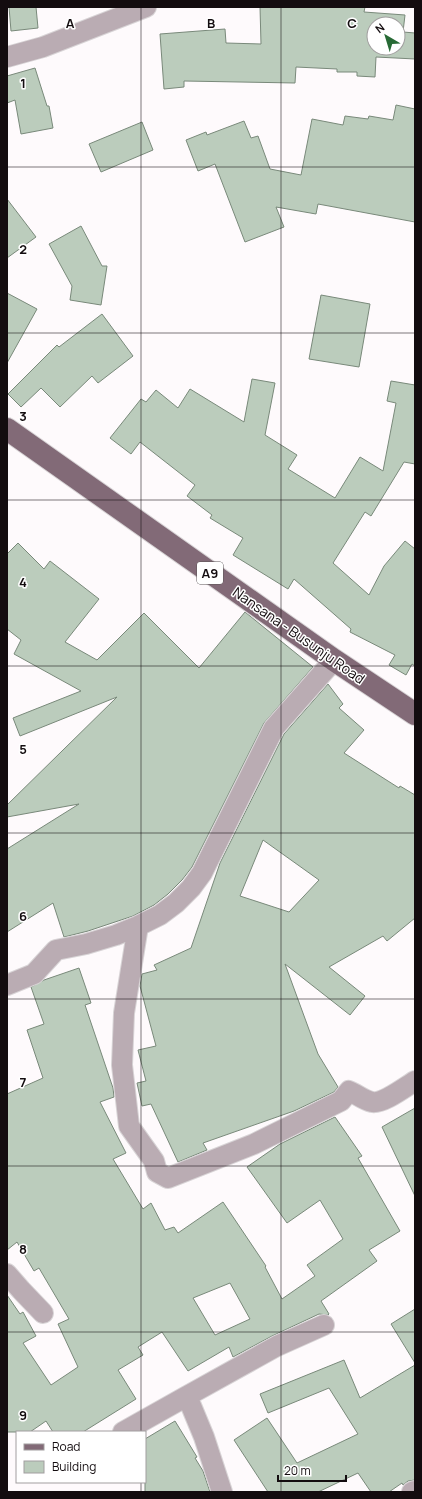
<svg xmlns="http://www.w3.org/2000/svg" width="422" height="1499" viewBox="0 0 422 1499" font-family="Manrope,sans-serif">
  <rect width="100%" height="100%" fill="#fefafc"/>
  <path fill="#bbccbc" stroke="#79897a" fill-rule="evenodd" d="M 9,7 L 36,7 L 38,28 L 11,31 Z
    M 260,7 L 365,7 L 364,12 L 405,15 L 403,32 L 415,33 L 415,59 L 376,57 L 375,77 L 357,76 L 357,72 L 337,72 L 337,69 L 296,67 L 295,83 L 184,81 L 184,87 L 164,89 L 160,34 L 225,29 L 226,43 L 261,44 ZM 374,24 L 398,24 L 398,48 L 374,48 Z
    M 35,68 L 47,106 L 49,106 L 53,128 L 21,134 L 15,100 L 7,103 L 7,76 Z
    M 396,105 L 415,109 L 415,222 L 318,204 L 316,214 L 276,207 L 284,227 L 245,242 L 215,164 L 198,171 L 186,140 L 206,132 L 207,135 L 244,121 L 251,138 L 258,136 L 270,169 L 301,175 L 312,119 L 343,125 L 345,116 L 368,119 L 369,116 L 393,120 Z
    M 142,122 L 153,150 L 101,172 L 89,144 Z
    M 7,199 L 36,237 L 7,258 Z
    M 81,226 L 102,266 L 107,266 L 101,305 L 70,300 L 72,286 L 49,244 Z
    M 7,293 L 37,309 L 7,363 Z
    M 321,295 L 370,304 L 359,367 L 309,359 Z
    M 102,314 L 133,356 L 98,383 L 92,376 L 60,407 L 41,388 L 21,407 L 8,394 L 57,345 L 59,347 Z
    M 252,379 L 275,383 L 265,435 L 297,455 L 288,469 L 335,498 L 360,457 L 383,471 L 396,403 L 387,401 L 391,381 L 415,385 L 415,464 L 404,462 L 371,516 L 365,512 L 333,563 L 369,595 L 384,566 L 405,541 L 415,549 L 415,666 L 412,664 L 406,675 L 389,665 L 395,655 L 350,632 L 351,629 L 294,579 L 288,589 L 233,555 L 243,538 L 210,518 L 212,515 L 187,496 L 195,485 L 140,442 L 131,454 L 110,438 L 141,399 L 146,402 L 156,390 L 178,408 L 190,389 L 244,422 Z
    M 18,543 L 44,569 L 50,561 L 99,599 L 65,642 L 97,660 L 144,613 L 199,668 L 245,612 L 313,667 L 264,723 L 192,867 L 182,880 L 168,894 L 154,905 L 133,916 L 88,931 L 64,937 L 53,903 L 7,932 L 7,849 L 79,804 L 7,817 L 7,805 L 117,697 L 20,736 L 13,718 L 81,691 L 14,654 L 21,640 L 7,629 L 7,554 Z
    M 328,684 L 343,704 L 339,708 L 364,730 L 344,753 L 399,788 L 400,786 L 415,795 L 415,918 L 387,941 L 383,936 L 329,967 L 365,996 L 350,1015 L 285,964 L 318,1054 L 338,1087 L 334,1092 L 294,1111 L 203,1143 L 207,1150 L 178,1162 L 151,1104 L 142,1106 L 137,1083 L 146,1081 L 138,1050 L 156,1046 L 140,986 L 142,974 L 157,970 L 154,965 L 191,948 L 220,863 L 284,734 ZM 263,840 L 319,880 L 289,912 L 240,896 Z
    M 79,968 L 91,1003 L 85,1005 L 113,1088 L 114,1097 L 100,1102 L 126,1153 L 113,1159 L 143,1209 L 151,1203 L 165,1230 L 174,1227 L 178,1233 L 223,1202 L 266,1266 L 265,1267 L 282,1299 L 315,1276 L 307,1265 L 343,1239 L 320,1200 L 287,1223 L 247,1167 L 280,1144 L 335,1117 L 362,1156 L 358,1158 L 400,1231 L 369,1250 L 377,1261 L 321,1301 L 329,1314 L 328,1315 L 319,1314 L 272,1336 L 233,1357 L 229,1347 L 188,1371 L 162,1332 L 138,1347 L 143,1355 L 118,1370 L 136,1399 L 83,1432 L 53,1432 L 46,1421 L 30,1432 L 7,1432 L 7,1295 L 20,1314 L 23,1312 L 36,1336 L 23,1343 L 51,1385 L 78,1367 L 58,1324 L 69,1319 L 39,1268 L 34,1271 L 17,1242 L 7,1250 L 7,1094 L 43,1078 L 27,1030 L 44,1024 L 31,987 L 44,980 ZM 230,1283 L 250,1319 L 215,1335 L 193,1298 Z
    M 415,1108 L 415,1196 L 382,1127 Z
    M 415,1309 L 415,1363 L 391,1324 Z
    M 344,1360 L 360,1398 L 415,1365 L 415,1480 L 408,1481 L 403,1485 L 402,1483 L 389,1492 L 371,1492 L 358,1473 L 318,1492 L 268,1492 L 234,1440 L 267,1418 L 297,1463 L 358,1434 L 329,1388 L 268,1413 L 260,1394 Z
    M 175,1421 L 197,1457 L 195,1458 L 203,1471 L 210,1492 L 145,1492 L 145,1439 Z"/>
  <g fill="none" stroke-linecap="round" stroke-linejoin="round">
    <defs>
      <path id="minor" d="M 7,57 L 43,47 L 146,7
        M 138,926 L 124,1013 L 122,1065 L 129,1126 L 154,1161 L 157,1172 L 168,1178 L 254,1144 L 341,1101 L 349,1091 C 357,1094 363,1100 372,1102 C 383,1104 405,1087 415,1081
        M 7,985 L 34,974 L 56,950 L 86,944 L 116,935 L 138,926 L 160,915 L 176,903 L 191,888 L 202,873 L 274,728 L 334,660
        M 7,1274 L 21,1290 L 43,1313
        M 123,1432 L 187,1396
        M 222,1492 L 204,1437 L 187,1396 L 277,1346 L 324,1325
        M 412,1492 L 415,1491"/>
      <path id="primary" d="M 7,429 L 334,660 L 415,714"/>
    </defs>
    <use href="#minor" stroke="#d8d4d6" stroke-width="22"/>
    <use href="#primary" stroke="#d8d4d6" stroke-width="24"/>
    <use href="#minor" stroke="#baacb3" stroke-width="20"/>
    <use href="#primary" stroke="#826a77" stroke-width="22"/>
  </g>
  <path fill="none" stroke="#130c0f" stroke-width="1" stroke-opacity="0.55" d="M 141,7 L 141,1432M 281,7 L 281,1492M 7,167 L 415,167M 7,333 L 415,333M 7,500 L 415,500M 7,666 L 415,666M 7,833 L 415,833M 7,999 L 415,999M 7,1166 L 415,1166M 7,1332 L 415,1332M 141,1482 L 141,1492"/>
  <g text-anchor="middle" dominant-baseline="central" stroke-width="3" stroke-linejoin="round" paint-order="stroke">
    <rect fill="#fff" stroke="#5a5557" stroke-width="1" x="197" y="562" width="26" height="22" rx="3"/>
    <g font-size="13" font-weight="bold" fill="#130c0f">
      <text x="210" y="573">A9</text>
    </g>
    <g font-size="14" fill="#130c0f" stroke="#fff">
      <text transform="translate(299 635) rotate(35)">Nansana - Busunju Road</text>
    </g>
  </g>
  <g font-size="13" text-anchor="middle" font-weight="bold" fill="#130c0f" stroke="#fff" stroke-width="3" stroke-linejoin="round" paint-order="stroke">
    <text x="70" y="28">A</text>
    <text x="211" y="28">B</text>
    <text x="352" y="28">C</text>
    <text x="23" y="88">1</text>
    <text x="23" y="254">2</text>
    <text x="23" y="421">3</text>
    <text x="23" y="587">4</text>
    <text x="23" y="754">5</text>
    <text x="23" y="921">6</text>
    <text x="23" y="1087">7</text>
    <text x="23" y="1254">8</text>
    <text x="23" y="1420">9</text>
  </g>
  <rect width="422" height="1499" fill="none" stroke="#130c0f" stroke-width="16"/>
  <rect x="16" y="1431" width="130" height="52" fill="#ffffff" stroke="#a19e9f"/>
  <rect x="24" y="1444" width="20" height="6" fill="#826a77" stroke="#a19e9f"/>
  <text x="52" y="1451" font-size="12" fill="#130c0f">Road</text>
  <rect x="24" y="1461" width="20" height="12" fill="#bbccbc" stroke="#a19e9f"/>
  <text x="52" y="1471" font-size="12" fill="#130c0f">Building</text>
  <g transform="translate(386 36) rotate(322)"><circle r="19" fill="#ffffff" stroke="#a19e9f"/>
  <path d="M0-3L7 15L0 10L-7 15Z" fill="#276a35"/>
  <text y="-6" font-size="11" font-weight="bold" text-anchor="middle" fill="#130c0f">N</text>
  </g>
  <path d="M278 1475v6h68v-6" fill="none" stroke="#130c0f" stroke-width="2"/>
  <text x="284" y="1475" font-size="12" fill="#130c0f" stroke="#ffffff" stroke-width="3" paint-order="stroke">20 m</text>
</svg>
